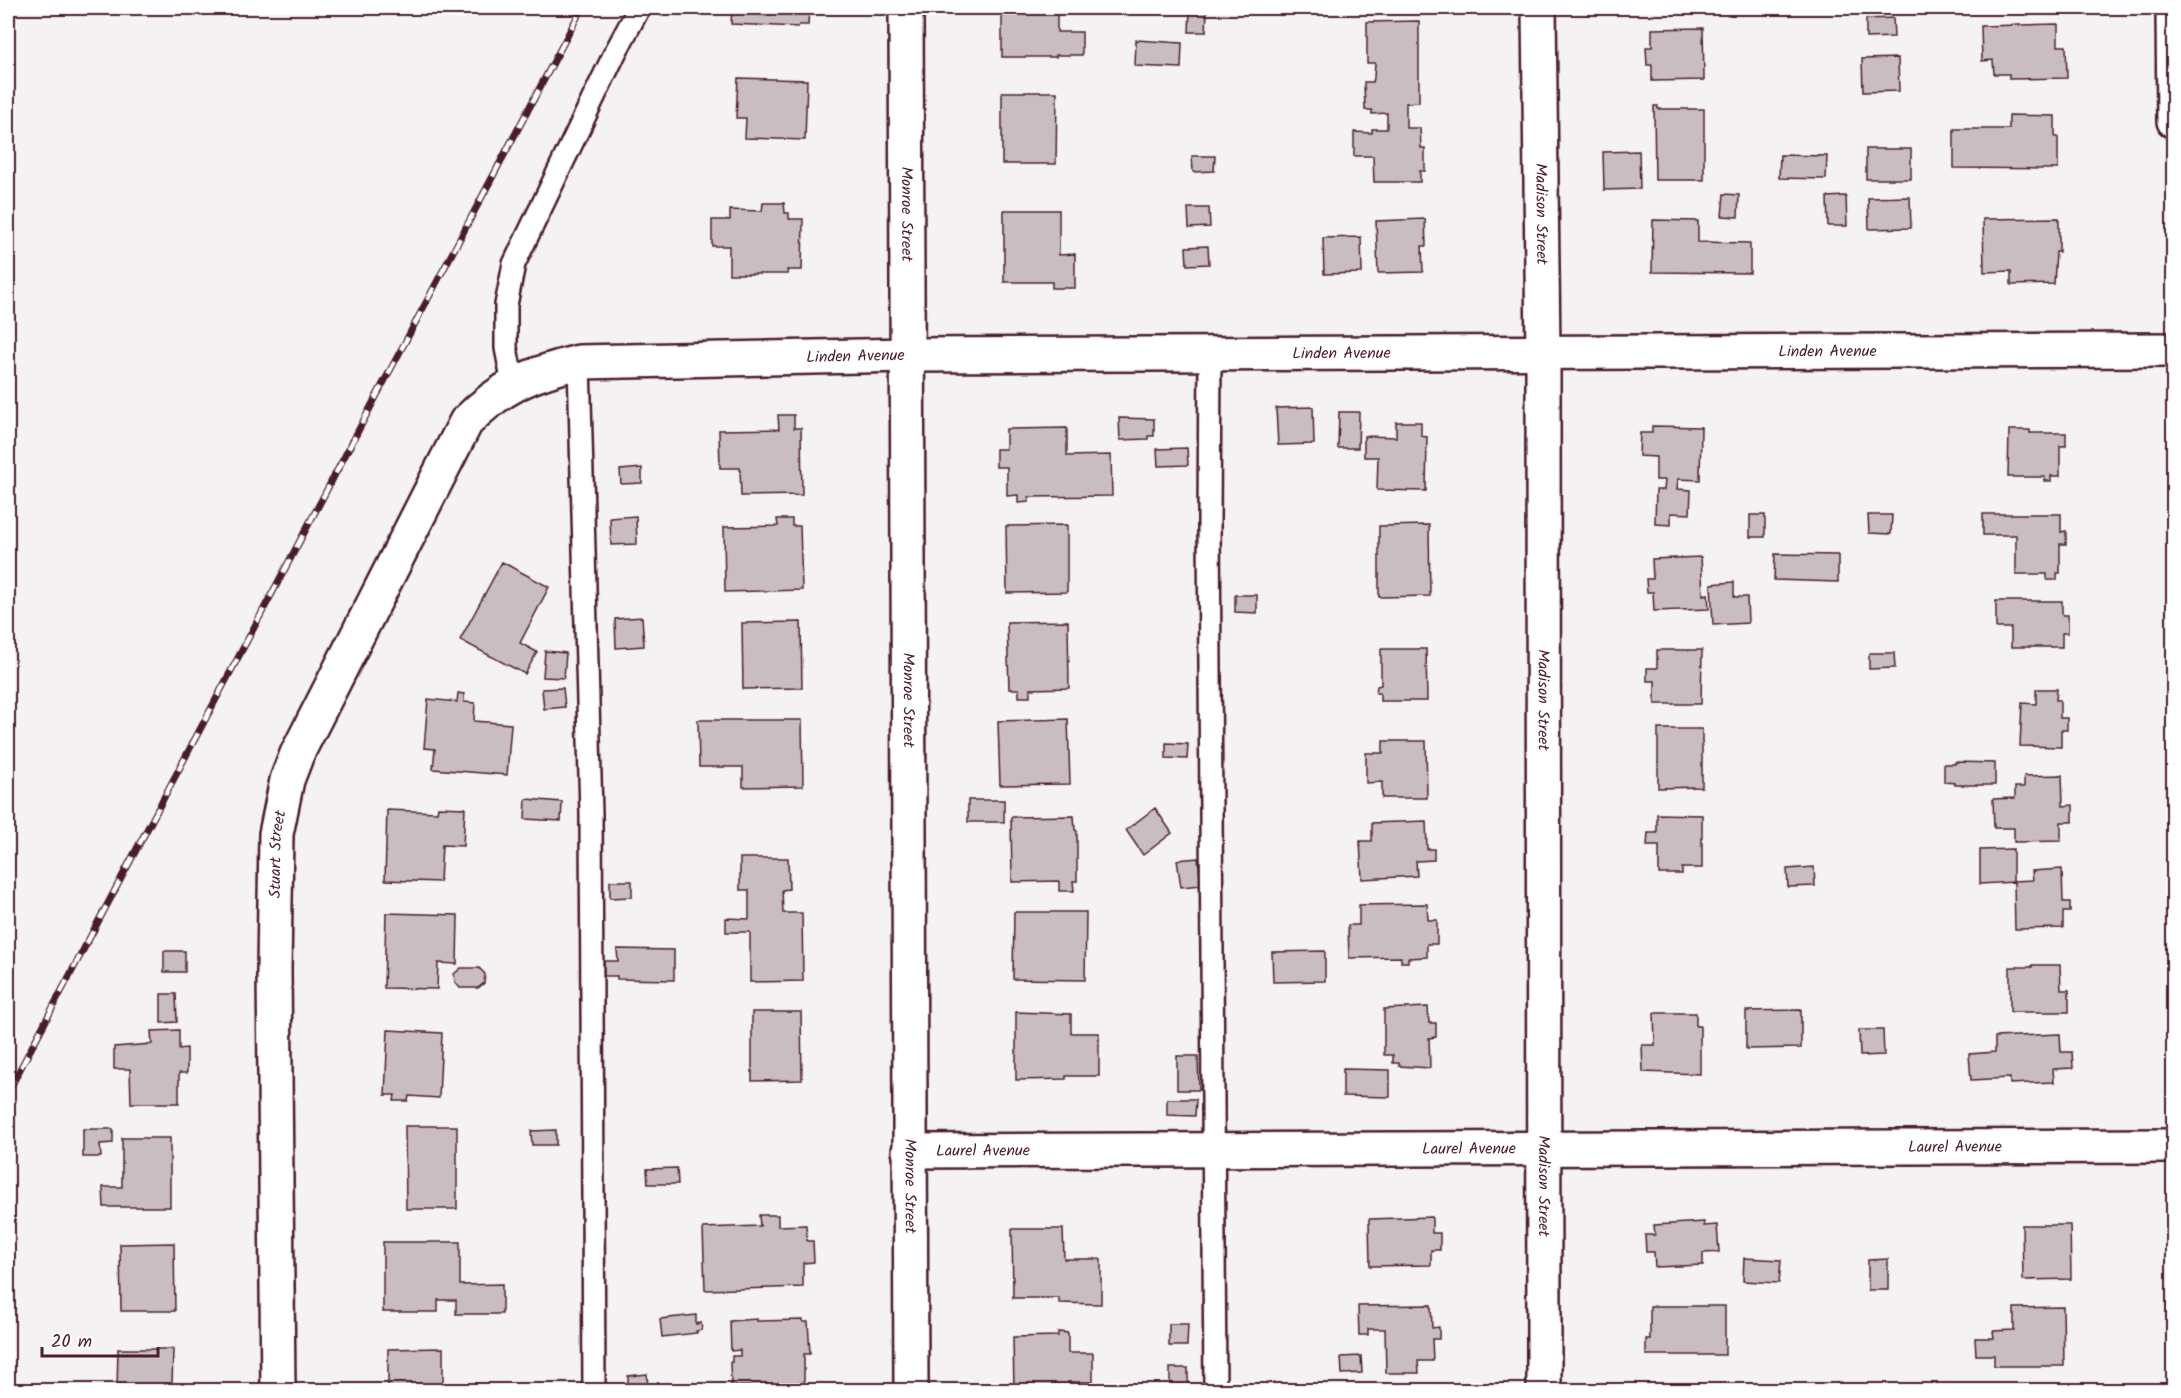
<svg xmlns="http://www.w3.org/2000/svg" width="2181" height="1398" viewBox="0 0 2181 1398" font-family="Kalam,sans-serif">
  <rect width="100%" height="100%" fill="#f4f2f2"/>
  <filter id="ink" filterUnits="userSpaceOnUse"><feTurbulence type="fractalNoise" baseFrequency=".0167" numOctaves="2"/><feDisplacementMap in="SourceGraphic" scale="12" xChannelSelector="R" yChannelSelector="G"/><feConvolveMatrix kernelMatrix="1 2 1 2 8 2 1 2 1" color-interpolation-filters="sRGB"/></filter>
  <g filter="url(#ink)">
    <path fill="#cabdc1" stroke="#4a1f2b" stroke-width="1.5" d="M 732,8 L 809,8 L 808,25 L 799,25 L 798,27 L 731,24 Z
      M 1002,8 L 1057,8 L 1057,32 L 1082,32 L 1082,55 L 1056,55 L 1056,57 L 1002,57 Z
      M 1190,10 L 1207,11 L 1206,32 L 1189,32 Z
      M 1893,18 L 1894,37 L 1866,38 L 1866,19 Z
      M 1419,21 L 1419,102 L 1406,103 L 1406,128 L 1420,128 L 1421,148 L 1425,148 L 1425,171 L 1420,171 L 1420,182 L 1374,182 L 1373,156 L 1354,156 L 1354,132 L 1372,133 L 1372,129 L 1387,129 L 1387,113 L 1372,114 L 1372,110 L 1365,110 L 1364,82 L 1373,82 L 1374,78 L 1375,63 L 1367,63 L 1367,22 Z
      M 2058,24 L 2058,46 L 2066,46 L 2067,78 L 2009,79 L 2009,74 L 1994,74 L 1993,60 L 1982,61 L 1981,26 Z
      M 1703,28 L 1704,80 L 1652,81 L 1652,65 L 1647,65 L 1646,47 L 1652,47 L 1652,29 Z
      M 1136,40 L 1182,43 L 1181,68 L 1135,66 Z
      M 1898,58 L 1899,91 L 1863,92 L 1862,59 Z
      M 738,78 L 807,80 L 805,140 L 745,138 L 746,118 L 736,118 Z
      M 1002,92 L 1057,92 L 1056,164 L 1002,164 Z
      M 1654,106 L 1658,106 L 1658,109 L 1704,109 L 1704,180 L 1655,180 Z
      M 2009,115 L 2055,116 L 2055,137 L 2058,137 L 2058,169 L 1954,168 L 1954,129 L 2009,129 Z
      M 1866,149 L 1911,149 L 1911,179 L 1866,179 Z
      M 1639,151 L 1640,189 L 1604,190 L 1603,152 Z
      M 1780,155 L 1827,156 L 1826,179 L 1779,178 Z
      M 1192,156 L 1215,156 L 1214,171 L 1193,172 Z
      M 1724,194 L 1739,195 L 1738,217 L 1722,216 Z
      M 1846,196 L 1847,226 L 1828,226 L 1827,197 Z
      M 1910,197 L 1911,228 L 1869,229 L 1868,198 Z
      M 763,203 L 784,203 L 785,213 L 789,213 L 789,219 L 803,219 L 802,270 L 787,270 L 788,274 L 729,274 L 729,246 L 712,246 L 712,220 L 730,220 L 730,210 L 762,211 Z
      M 1188,208 L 1209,208 L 1210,227 L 1189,228 Z
      M 1004,210 L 1059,210 L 1059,255 L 1075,254 L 1075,288 L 1052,288 L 1052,282 L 1004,282 Z
      M 2059,218 L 2059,252 L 2056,252 L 2054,284 L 2011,285 L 2011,271 L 1984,272 L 1983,219 Z
      M 1425,219 L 1426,246 L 1422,246 L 1423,272 L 1378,273 L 1376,221 Z
      M 1653,220 L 1698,221 L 1698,242 L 1750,243 L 1750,273 L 1652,272 Z
      M 1361,237 L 1362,273 L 1324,274 L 1323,238 Z
      M 1208,246 L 1209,264 L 1187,265 L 1186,247 Z
      M 1313,407 L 1314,444 L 1278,445 L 1276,408 Z
      M 1339,412 L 1359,412 L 1358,448 L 1338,448 Z
      M 778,415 L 794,415 L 794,428 L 801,428 L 802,495 L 741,496 L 740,468 L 720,468 L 719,430 L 779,429 Z
      M 1119,418 L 1154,419 L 1154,436 L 1148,436 L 1148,439 L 1120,440 Z
      M 1396,422 L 1421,422 L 1421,436 L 1427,437 L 1426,491 L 1377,490 L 1378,457 L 1364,457 L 1364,436 L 1396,437 Z
      M 1652,426 L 1701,427 L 1700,480 L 1678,479 L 1677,489 L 1691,490 L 1690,514 L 1671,513 L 1671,525 L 1655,524 L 1656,490 L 1664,490 L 1665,480 L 1656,480 L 1656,457 L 1639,456 L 1640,433 L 1652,433 Z
      M 1067,428 L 1067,456 L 1111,455 L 1112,496 L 1028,497 L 1029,502 L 1018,503 L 1018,495 L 1007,496 L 1007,467 L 996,467 L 996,449 L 1006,449 L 1006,429 Z
      M 2009,430 L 2030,430 L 2030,433 L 2066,433 L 2066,446 L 2060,446 L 2060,476 L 2051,476 L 2051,481 L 2044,481 L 2045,477 L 2008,477 Z
      M 1187,448 L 1188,465 L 1158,466 L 1157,449 Z
      M 642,468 L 642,483 L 621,484 L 620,470 Z
      M 1983,514 L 2061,514 L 2061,532 L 2066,531 L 2066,544 L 2060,544 L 2060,573 L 2057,573 L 2057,580 L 2047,580 L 2047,574 L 2016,574 L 2016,535 L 1983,535 Z
      M 1750,515 L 1765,515 L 1765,537 L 1750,537 Z
      M 1868,515 L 1892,515 L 1891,534 L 1869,533 Z
      M 636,516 L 637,544 L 611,545 L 610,518 Z
      M 777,519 L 792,519 L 792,526 L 800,526 L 802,590 L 725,592 L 724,527 L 778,526 Z
      M 1067,525 L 1067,592 L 1007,593 L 1006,526 Z
      M 1429,525 L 1430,596 L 1379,597 L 1379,526 Z
      M 1775,554 L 1838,555 L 1838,582 L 1774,580 Z
      M 1701,557 L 1703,595 L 1708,594 L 1709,609 L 1654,611 L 1653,592 L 1647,592 L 1646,579 L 1653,579 L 1652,559 Z
      M 502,562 L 549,587 L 520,643 L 537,652 L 525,674 L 460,640 Z
      M 1734,582 L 1734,597 L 1747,597 L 1748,623 L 1713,625 L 1711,584 Z
      M 1235,595 L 1257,595 L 1257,613 L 1235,612 Z
      M 1996,601 L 2062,601 L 2062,615 L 2068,615 L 2068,633 L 2062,633 L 2062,647 L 2011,647 L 2011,628 L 1996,628 Z
      M 642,617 L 644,646 L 616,648 L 615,619 Z
      M 1068,621 L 1069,688 L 1030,689 L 1030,697 L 1019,697 L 1019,689 L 1009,689 L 1007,622 Z
      M 801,622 L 802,688 L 743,689 L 742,623 Z
      M 1381,649 L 1426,649 L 1427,701 L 1380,701 L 1380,693 L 1376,693 L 1377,686 L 1381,685 Z
      M 1657,650 L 1702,650 L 1701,704 L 1655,704 L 1655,681 L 1647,681 L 1647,668 L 1657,668 Z
      M 545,651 L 566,653 L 564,678 L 543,677 Z
      M 1869,653 L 1894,653 L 1895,668 L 1869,669 Z
      M 563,688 L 565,707 L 544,709 L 542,689 Z
      M 2036,689 L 2057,689 L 2056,700 L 2060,700 L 2060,718 L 2067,718 L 2067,730 L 2061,730 L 2061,747 L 2020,746 L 2022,703 L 2036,704 Z
      M 458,693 L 464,694 L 464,702 L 475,703 L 474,721 L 511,724 L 507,775 L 433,769 L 435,749 L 424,748 L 428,699 L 457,702 Z
      M 1068,719 L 1070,784 L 1000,785 L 998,721 Z
      M 698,720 L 802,720 L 803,786 L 743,787 L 743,767 L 699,767 Z
      M 1658,729 L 1702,729 L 1702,787 L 1658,788 Z
      M 1383,741 L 1426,741 L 1427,798 L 1382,798 L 1382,782 L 1366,783 L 1366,753 L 1383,753 Z
      M 1166,743 L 1188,744 L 1187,759 L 1166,758 Z
      M 1955,762 L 1995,763 L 1995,785 L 1955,785 L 1955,783 L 1944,782 L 1944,764 L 1955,764 Z
      M 2062,775 L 2063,806 L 2073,805 L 2073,822 L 2061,822 L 2061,841 L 2014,842 L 2014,828 L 1994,828 L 1993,799 L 2015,798 L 2015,787 L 2024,787 L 2024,776 Z
      M 526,799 L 562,802 L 561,821 L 525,819 Z
      M 968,800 L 1004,800 L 1004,822 L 968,822 Z
      M 438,807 L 465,808 L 463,846 L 442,845 L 440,882 L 385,880 L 387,810 L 437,812 Z
      M 1155,808 L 1172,833 L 1143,855 L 1126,830 Z
      M 1657,814 L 1702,815 L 1702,868 L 1682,868 L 1682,874 L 1659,874 L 1659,846 L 1647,846 L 1648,833 L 1657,833 Z
      M 1074,816 L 1075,830 L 1077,831 L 1077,881 L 1073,881 L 1074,891 L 1059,891 L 1059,881 L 1012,882 L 1011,817 Z
      M 1426,821 L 1427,849 L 1434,849 L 1434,860 L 1416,861 L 1417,876 L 1362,879 L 1360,841 L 1372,841 L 1372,823 Z
      M 2013,849 L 2013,881 L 2033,880 L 2032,871 L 2062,869 L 2063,902 L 2070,902 L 2070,912 L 2063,912 L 2063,928 L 2015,929 L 2014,882 L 1980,884 L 1980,850 Z
      M 740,858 L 788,858 L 789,889 L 782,890 L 783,913 L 802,913 L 803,981 L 750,982 L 750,932 L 726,932 L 726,918 L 749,919 L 749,890 L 740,890 Z
      M 1198,858 L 1201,885 L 1181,887 L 1177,860 Z
      M 1814,867 L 1815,886 L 1788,887 L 1787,869 Z
      M 610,881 L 632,881 L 632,897 L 610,898 Z
      M 1427,904 L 1428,920 L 1437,920 L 1437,944 L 1427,944 L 1427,957 L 1408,958 L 1408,962 L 1401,962 L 1401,957 L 1349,958 L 1348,925 L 1359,925 L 1359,905 Z
      M 1014,912 L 1086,912 L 1085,980 L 1013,979 Z
      M 386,913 L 458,915 L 457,964 L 438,963 L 437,989 L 384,988 Z
      M 617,949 L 674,950 L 674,980 L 617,979 L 617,976 L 603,976 L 604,961 L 618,961 Z
      M 164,951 L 185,951 L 185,972 L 164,972 Z
      M 1325,951 L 1325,981 L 1273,982 L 1272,952 Z
      M 2032,965 L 2060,965 L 2061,990 L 2069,990 L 2069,1012 L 2010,1012 L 2010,967 L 2032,967 Z
      M 461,968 L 479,968 L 485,974 L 484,983 L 478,988 L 460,988 L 455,982 L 454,974 Z
      M 161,994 L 176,994 L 177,1022 L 161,1023 Z
      M 1428,1007 L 1429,1023 L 1436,1023 L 1436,1037 L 1429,1038 L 1430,1068 L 1399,1066 L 1399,1063 L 1393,1063 L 1393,1055 L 1384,1055 L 1384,1009 Z
      M 1801,1010 L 1801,1048 L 1746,1049 L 1746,1011 Z
      M 752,1012 L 801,1012 L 802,1080 L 752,1081 Z
      M 1016,1012 L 1071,1014 L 1071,1033 L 1099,1033 L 1099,1076 L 1066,1076 L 1066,1079 L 1016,1080 Z
      M 1654,1013 L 1696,1013 L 1696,1026 L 1700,1026 L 1700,1074 L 1643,1072 L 1642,1045 L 1655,1045 Z
      M 179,1030 L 179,1049 L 187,1048 L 187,1073 L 179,1073 L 179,1103 L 131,1103 L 130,1069 L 114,1069 L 114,1047 L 152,1044 L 151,1031 Z
      M 388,1030 L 442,1033 L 439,1098 L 409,1096 L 408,1101 L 394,1101 L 395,1095 L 385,1095 Z
      M 1859,1030 L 1883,1030 L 1884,1055 L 1860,1056 Z
      M 2060,1034 L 2061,1052 L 2072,1052 L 2073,1068 L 2053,1069 L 2054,1082 L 2010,1084 L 2010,1078 L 1971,1080 L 1969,1054 L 1995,1052 L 1995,1037 Z
      M 1177,1056 L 1198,1056 L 1199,1090 L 1177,1090 Z
      M 1343,1069 L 1390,1070 L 1390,1097 L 1343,1096 Z
      M 1167,1099 L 1196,1099 L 1195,1116 L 1167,1115 Z
      M 405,1126 L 457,1126 L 457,1209 L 406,1209 Z
      M 83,1129 L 113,1129 L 113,1143 L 100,1144 L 101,1157 L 83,1157 Z
      M 556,1130 L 556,1145 L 532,1145 L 531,1131 Z
      M 122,1138 L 170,1138 L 170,1207 L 104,1207 L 103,1187 L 122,1187 Z
      M 677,1168 L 678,1184 L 648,1184 L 647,1169 Z
      M 759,1215 L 778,1215 L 778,1226 L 806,1225 L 807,1241 L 813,1241 L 814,1262 L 803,1263 L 803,1287 L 705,1290 L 703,1228 L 760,1226 Z
      M 1432,1217 L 1432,1233 L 1440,1233 L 1440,1250 L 1431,1250 L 1431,1265 L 1370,1266 L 1369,1219 Z
      M 1704,1222 L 1704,1226 L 1717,1225 L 1719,1252 L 1703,1253 L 1703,1265 L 1655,1267 L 1654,1252 L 1646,1252 L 1645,1235 L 1655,1235 L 1654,1225 Z
      M 2022,1225 L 2070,1225 L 2071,1279 L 2023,1280 Z
      M 1012,1229 L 1063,1229 L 1064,1259 L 1101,1259 L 1101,1304 L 1059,1303 L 1059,1298 L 1013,1298 Z
      M 383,1242 L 460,1242 L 460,1285 L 502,1284 L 502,1314 L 456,1314 L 456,1300 L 438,1300 L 438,1312 L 383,1312 Z
      M 174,1243 L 175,1311 L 121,1311 L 120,1244 Z
      M 1744,1258 L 1781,1260 L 1779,1283 L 1743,1281 Z
      M 1888,1259 L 1888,1290 L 1868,1290 L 1868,1260 Z
      M 1431,1305 L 1432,1328 L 1439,1327 L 1439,1339 L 1432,1339 L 1433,1361 L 1418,1361 L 1419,1373 L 1386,1373 L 1385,1329 L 1368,1329 L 1368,1335 L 1359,1335 L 1358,1306 Z
      M 1650,1306 L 1725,1306 L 1725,1355 L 1646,1355 L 1646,1339 L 1650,1339 Z
      M 2063,1307 L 2064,1366 L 1994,1366 L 1994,1355 L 1976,1355 L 1975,1338 L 1994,1338 L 1993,1331 L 2014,1330 L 2014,1308 Z
      M 696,1315 L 696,1324 L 701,1323 L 702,1330 L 696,1331 L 697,1333 L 662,1337 L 660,1319 Z
      M 757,1319 L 757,1321 L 803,1320 L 803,1322 L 808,1322 L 810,1354 L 804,1354 L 804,1387 L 731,1386 L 730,1362 L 732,1362 L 732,1356 L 740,1356 L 740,1350 L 731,1351 L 730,1321 Z
      M 1169,1324 L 1188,1324 L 1187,1346 L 1169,1346 Z
      M 1058,1332 L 1068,1333 L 1068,1353 L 1093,1353 L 1093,1382 L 1068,1382 L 1069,1390 L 1014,1390 L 1013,1337 L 1058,1336 Z
      M 443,1348 L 443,1390 L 388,1390 L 388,1349 Z
      M 118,1349 L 173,1349 L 172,1386 L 180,1386 L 180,1390 L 117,1390 Z
      M 1361,1356 L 1362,1373 L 1342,1374 L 1341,1357 Z
      M 1170,1368 L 1188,1368 L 1188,1390 L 1170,1390 Z
      M 647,1374 L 648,1390 L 628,1390 L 628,1376 Z"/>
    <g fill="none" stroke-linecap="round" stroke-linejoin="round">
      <defs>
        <path id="lane" d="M 1210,354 L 1209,523 L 1215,1390
          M 579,362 L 591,814 L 594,1390
          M 513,384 L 506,348 L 506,305 L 514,264 L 615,53 L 639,8"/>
        <g id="street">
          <path id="s1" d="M 906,8 L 911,1390"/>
          <path id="s2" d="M 1539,8 L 1543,354 L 1544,1390"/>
          <path d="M 2173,8 L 2174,121"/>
          <path id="s3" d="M 909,1151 L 2174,1146"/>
          <path id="s4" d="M 278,1390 L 274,970 L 276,834 L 287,780 L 297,754 L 466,422 C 502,386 530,374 579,362 L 908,355 L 2174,350"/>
        </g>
      </defs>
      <use href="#lane" stroke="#4a1f2b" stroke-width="26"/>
      <use href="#street" stroke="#4a1f2b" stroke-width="38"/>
      <use href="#lane" stroke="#fff" stroke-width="21"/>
      <use href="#street" stroke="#fff" stroke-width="33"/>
      <defs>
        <path id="rail" d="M 8,1092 L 582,8"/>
      </defs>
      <use href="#rail" stroke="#4a1f2b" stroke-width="7"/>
      <use href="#rail" stroke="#fff" stroke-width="4.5" stroke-dasharray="14" stroke-linecap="butt"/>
    </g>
  </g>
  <g text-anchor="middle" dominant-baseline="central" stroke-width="4.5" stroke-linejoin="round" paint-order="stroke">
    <g font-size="16" fill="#4a1f2b" stroke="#fff">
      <text stroke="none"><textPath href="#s1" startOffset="206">Monroe Street</textPath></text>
      <text stroke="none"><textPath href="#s2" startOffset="206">Madison Street</textPath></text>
      <text stroke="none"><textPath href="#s4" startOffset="2390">Linden Avenue</textPath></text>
      <text stroke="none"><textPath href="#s4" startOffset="1904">Linden Avenue</textPath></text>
      <text stroke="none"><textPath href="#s4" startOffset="1418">Linden Avenue</textPath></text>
      <text stroke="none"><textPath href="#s1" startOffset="692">Monroe Street</textPath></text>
      <text stroke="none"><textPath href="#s2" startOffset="692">Madison Street</textPath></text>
      <text stroke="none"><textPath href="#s4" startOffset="536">Stuart Street</textPath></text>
      <text stroke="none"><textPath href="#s3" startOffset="1046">Laurel Avenue</textPath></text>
      <text stroke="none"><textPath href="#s3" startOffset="560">Laurel Avenue</textPath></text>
      <text stroke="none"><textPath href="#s3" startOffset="74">Laurel Avenue</textPath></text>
      <text stroke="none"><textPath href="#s1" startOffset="1178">Monroe Street</textPath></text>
      <text stroke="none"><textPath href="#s2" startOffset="1178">Madison Street</textPath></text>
    </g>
  </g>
  <rect width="2181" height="1398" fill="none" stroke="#fff" stroke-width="30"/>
  <rect x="15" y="15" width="2151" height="1368" fill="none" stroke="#4a1f2b" stroke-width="2" filter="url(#ink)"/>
  <path d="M42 1347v9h116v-9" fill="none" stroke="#4a1f2b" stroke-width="3"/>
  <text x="51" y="1347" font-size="18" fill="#4a1f2b" stroke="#ffffff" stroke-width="4.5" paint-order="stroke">20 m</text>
</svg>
